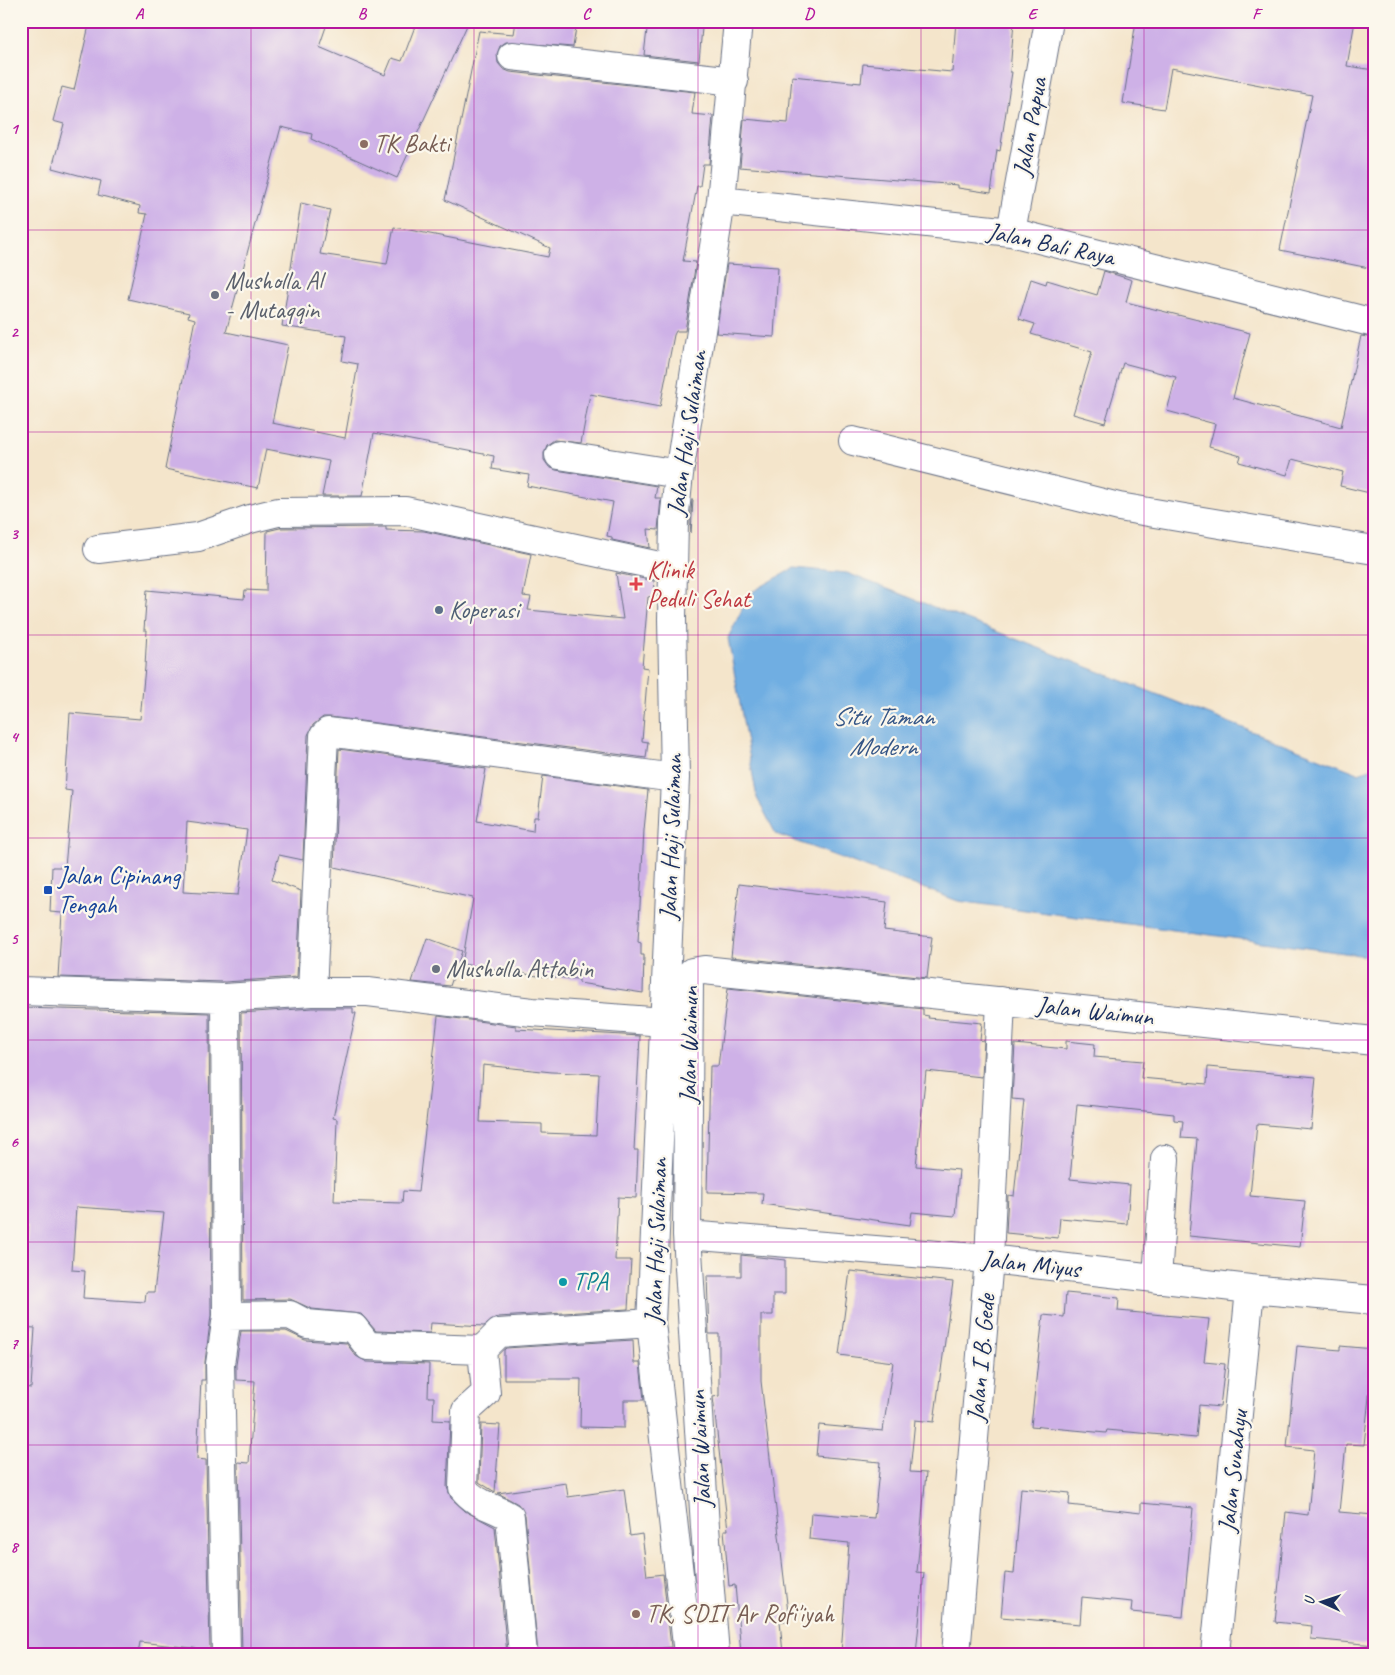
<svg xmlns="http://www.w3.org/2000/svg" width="1395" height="1675" viewBox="0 0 1395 1675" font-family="Caveat,sans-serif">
  <rect width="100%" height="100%" fill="#fbf7ec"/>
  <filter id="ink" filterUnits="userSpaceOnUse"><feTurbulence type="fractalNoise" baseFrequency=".02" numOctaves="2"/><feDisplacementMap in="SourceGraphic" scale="10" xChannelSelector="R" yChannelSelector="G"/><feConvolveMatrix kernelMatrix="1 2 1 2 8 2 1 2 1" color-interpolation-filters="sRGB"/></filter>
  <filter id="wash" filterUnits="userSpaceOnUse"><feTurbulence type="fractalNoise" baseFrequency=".0096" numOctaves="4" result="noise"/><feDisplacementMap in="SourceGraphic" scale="20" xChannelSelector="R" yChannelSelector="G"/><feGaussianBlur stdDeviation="1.12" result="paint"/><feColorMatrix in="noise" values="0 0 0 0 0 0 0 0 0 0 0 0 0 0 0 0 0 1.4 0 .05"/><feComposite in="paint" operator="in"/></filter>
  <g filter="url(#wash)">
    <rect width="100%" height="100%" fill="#f4e5cb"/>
    <path fill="#6faee2" stroke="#456ea0" d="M 794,568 L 847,573 L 1358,773 L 1374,768 L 1374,957 L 958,901 L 776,834 L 757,798 L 728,638 L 750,593 Z"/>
    <g id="blocks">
      <path fill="#ceb1e7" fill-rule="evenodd" d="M 90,21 L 328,21 L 319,47 L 385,75 L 392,58 L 402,61 L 417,21 L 469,21 L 397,178 L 311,139 L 312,134 L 281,127 L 226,332 L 288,345 L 272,423 L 345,438 L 358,364 L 342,361 L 346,336 L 282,326 L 301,203 L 330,210 L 320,254 L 387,264 L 394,227 L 548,257 L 550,248 L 445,200 L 479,31 L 514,34 L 516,21 L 577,21 L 573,47 L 506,42 L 500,46 L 497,54 L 498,63 L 503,69 L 510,72 L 695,92 L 692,114 L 713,116 L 709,164 L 703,164 L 700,186 L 697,186 L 683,261 L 696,262 L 685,331 L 676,331 L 674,335 L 660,407 L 590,394 L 581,443 L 554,440 L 547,445 L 544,453 L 544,460 L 549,467 L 556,470 L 657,486 L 655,498 L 661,498 L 658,530 L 648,529 L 650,548 L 612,540 L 612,537 L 607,536 L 613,502 L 527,486 L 529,475 L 492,469 L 494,456 L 374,433 L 362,496 L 322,496 L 329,461 L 266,449 L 258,488 L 165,469 L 195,319 L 188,317 L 189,313 L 128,299 L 147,214 L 139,213 L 140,206 L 98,195 L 101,181 L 52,168 L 64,124 L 53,121 L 62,87 L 74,90 Z
        M 648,21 L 692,21 L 692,27 L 702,28 L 699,61 L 644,55 Z
        M 956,21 L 1014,21 L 1010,72 L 1012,72 L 1000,151 L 997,150 L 991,193 L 958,188 L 958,185 L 740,167 L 744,119 L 788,123 L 792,76 L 861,83 L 863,64 L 952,72 Z
        M 1136,21 L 1355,21 L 1347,66 L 1374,70 L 1374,269 L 1280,250 L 1312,95 L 1171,68 L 1164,109 L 1123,103 Z
        M 727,264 L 778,267 L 774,337 L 716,333 Z
        M 1104,271 L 1132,280 L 1126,302 L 1250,333 L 1233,398 L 1341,427 L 1361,336 L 1374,338 L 1374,494 L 1340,486 L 1343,472 L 1292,459 L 1287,475 L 1239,462 L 1241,456 L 1209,447 L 1215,424 L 1167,411 L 1176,377 L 1123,363 L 1105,423 L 1073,414 L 1092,352 L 1031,334 L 1035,324 L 1019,319 L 1031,279 L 1046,284 L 1047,280 L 1097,295 Z
        M 692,500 L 693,500 L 691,533 L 690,523 Z
        M 386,527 L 386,530 L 424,531 L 531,554 L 523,596 L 531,597 L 528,610 L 623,619 L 616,573 L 654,581 L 656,596 L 648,597 L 642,667 L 648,668 L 642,741 L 648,742 L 646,758 L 330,717 L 323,717 L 313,725 L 308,735 L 303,860 L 279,855 L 272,880 L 301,891 L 297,977 L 225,982 L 58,977 L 62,913 L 50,912 L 52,867 L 65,867 L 72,791 L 65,790 L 70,713 L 140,719 L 145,667 L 147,630 L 144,630 L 147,590 L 244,599 L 245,590 L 266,591 L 267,531 L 280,528 ZM 187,822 L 247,830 L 238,895 L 183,892 Z
        M 339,749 L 486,769 L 477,821 L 533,831 L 534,817 L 538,817 L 543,776 L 648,790 L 644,830 L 638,942 L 641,943 L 641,955 L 644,955 L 643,993 L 579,983 L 579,979 L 538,976 L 462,964 L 473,898 L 334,867 Z
        M 739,884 L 887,902 L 884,931 L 932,937 L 927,978 L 731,957 Z
        M 427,938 L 462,951 L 450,986 L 412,982 Z
        M 728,988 L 923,1009 L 923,1015 L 929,1016 L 928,1018 L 982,1023 L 980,1040 L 984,1041 L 982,1077 L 926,1071 L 916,1166 L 959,1170 L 955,1216 L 912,1212 L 910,1225 L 762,1204 L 763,1193 L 707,1192 L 710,1066 L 718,1066 Z
        M 21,1008 L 209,1013 L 211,1315 L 205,1362 L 205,1380 L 201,1380 L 197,1459 L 206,1460 L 210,1650 L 140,1642 L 138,1654 L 21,1654 L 21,1387 L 31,1388 L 35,1328 L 22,1327 L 28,1226 L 21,1225 ZM 76,1207 L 164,1213 L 154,1292 L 146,1292 L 145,1302 L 83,1298 L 85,1271 L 72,1270 Z
        M 313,1008 L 353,1008 L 353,1013 L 356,1013 L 333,1118 L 337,1119 L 334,1201 L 402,1203 L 403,1191 L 418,1192 L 438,1016 L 516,1026 L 516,1029 L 640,1036 L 634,1150 L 638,1150 L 636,1198 L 618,1197 L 615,1260 L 631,1260 L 628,1309 L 498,1317 L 484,1326 L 431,1323 L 430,1333 L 376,1331 L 361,1314 L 312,1309 L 290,1299 L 243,1300 L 241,1013 ZM 483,1065 L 552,1072 L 599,1074 L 596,1135 L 542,1133 L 542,1124 L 480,1122 Z
        M 1066,1041 L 1095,1044 L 1094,1057 L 1143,1061 L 1141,1078 L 1207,1084 L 1208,1067 L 1316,1077 L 1311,1129 L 1257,1124 L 1250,1196 L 1305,1201 L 1300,1247 L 1189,1236 L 1197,1139 L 1181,1138 L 1183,1121 L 1174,1120 L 1174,1114 L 1077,1104 L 1070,1179 L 1130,1185 L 1127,1224 L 1060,1218 L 1058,1238 L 1006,1233 L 1008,1195 L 1014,1196 L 1024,1100 L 1012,1099 L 1015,1044 L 1066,1049 Z
        M 741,1255 L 785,1260 L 785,1294 L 773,1294 L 773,1315 L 761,1315 L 761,1381 L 789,1621 L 780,1621 L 783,1654 L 741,1654 L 735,1585 L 729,1586 L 724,1530 L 728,1530 L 713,1397 L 719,1396 L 719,1334 L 709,1334 L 707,1276 L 741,1276 Z
        M 850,1271 L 953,1282 L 934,1422 L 915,1420 L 910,1472 L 926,1473 L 917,1572 L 924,1573 L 916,1654 L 841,1654 L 849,1543 L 809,1539 L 811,1513 L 874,1518 L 880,1462 L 816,1456 L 819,1425 L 883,1431 L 893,1362 L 839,1355 Z
        M 1066,1293 L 1119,1298 L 1118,1311 L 1209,1319 L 1204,1362 L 1225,1364 L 1220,1407 L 1199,1405 L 1196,1438 L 1107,1430 L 1106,1433 L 1031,1426 L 1043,1315 L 1064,1317 Z
        M 241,1331 L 286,1331 L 305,1340 L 346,1343 L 356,1356 L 367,1362 L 429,1364 L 428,1397 L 434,1397 L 433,1420 L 450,1421 L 447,1487 L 451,1498 L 465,1511 L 495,1527 L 507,1654 L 430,1651 L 430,1654 L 377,1651 L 377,1654 L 242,1653 L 238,1462 L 249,1463 L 255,1381 L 236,1380 L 236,1365 Z
        M 633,1340 L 634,1363 L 640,1363 L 644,1400 L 624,1400 L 624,1428 L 580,1427 L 581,1379 L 504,1379 L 504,1350 L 506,1348 Z
        M 1297,1346 L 1340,1350 L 1340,1346 L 1374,1349 L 1364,1445 L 1346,1444 L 1339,1512 L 1374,1515 L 1374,1645 L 1311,1639 L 1312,1626 L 1275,1622 L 1286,1512 L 1308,1515 L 1314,1450 L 1287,1447 Z
        M 481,1424 L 500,1425 L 495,1492 L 479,1482 Z
        M 566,1483 L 568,1497 L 624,1489 L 630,1536 L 642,1534 L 647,1576 L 663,1574 L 671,1647 L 614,1654 L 538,1654 L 525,1515 L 518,1504 L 498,1493 Z
        M 1021,1488 L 1070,1493 L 1069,1505 L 1141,1513 L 1141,1503 L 1193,1508 L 1183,1617 L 1131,1612 L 1132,1602 L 1082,1597 L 1080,1624 L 1001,1617 L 1005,1573 L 1014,1574 Z"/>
    </g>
  </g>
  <g filter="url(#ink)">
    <use href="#blocks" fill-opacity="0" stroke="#676f84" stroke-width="1"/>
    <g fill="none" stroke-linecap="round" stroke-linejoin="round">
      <defs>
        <path id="street" d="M 512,56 L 734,81
          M 721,201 L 1011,232 L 1374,323
          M 1011,232 L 1049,21
          M 853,441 L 1119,507 L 1374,550
          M 559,455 L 679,474
          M 98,549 L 198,537 L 250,519 L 278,512 L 405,511 L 673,569
          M 21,991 L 225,998 L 312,992 L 368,992 L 532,1012 L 664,1022
          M 312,992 L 324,736 L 328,732 L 675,778
          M 225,998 L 227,1316 L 220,1364 L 226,1654
          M 687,1235 L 989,1259 L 1250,1289 L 1374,1300
          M 1157,1279 L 1165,1159
          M 227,1316 L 290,1315 L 307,1324 L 354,1328 L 368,1346 L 482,1350
          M 523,1654 L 510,1517 C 493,1506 476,1505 463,1488 L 466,1411 L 486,1393 L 482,1350 L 499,1333 L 651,1323
          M 688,1654 L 651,1323 L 675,778 L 672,619 L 674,522 L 679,474 L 721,201 L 738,21
          M 715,1654 L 705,1527 L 687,1235 L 689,981 L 692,972 L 704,970 L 1374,1041
          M 956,1654 L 989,1259 L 1001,1001
          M 1215,1654 L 1250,1289"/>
      </defs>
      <use href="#street" stroke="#676f84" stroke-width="30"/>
      <use href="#street" stroke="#fff" stroke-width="28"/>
    </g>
  </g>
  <path fill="none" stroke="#b5179e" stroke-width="1" stroke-opacity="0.55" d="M 251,21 L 251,1654M 474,21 L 474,1654M 698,21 L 698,1654M 921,21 L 921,1654M 1144,21 L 1144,1654M 21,230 L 1374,230M 21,432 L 1374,432M 21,635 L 1374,635M 21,838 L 1374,838M 21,1040 L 1374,1040M 21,1242 L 1374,1242M 21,1445 L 1374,1445"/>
  <g fill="#8d6e63" stroke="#fbf7ec" stroke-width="2">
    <circle cx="364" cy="144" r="5"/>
    <circle cx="636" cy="1614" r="5"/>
  </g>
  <g fill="#6b7280" stroke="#fbf7ec" stroke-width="2">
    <circle cx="215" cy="295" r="5"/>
    <circle cx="436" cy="969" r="5"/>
  </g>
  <path fill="#e0444e" stroke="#fbf7ec" stroke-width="2" d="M633.5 576.5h5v5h5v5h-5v5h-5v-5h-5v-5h5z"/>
  <circle fill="#5c6f8a" stroke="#fbf7ec" stroke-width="2" cx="439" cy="610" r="5"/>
  <rect fill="#1a4fb4" stroke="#fbf7ec" stroke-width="2" x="43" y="885" width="10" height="10" rx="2.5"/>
  <circle fill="#0f9aa8" stroke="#fbf7ec" stroke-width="2" cx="563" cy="1282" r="5"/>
  <g text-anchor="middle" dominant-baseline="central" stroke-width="4.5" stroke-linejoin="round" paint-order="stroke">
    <g font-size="25" fill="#1b2f5e" stroke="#fbf7ec">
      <text transform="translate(1030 127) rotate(-80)">Jalan Papua</text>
      <text transform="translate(1051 244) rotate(12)">Jalan Bali Raya</text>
      <text transform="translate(687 433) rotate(-82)">Jalan Haji Sulaiman</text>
      <text transform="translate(671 837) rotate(-88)">Jalan Haji Sulaiman</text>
      <text transform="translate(1095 1011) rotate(6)">Jalan Waimun</text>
      <text transform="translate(689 1045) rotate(-89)">Jalan Waimun</text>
      <text transform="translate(656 1241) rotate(-88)">Jalan Haji Sulaiman</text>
      <text transform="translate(1031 1264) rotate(6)">Jalan Miyus</text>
      <text transform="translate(981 1358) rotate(-85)">Jalan I B. Gede</text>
      <text transform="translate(700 1449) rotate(-93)">Jalan Waimun</text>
      <text transform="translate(1233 1471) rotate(-84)">Jalan Sunahyu</text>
    </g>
    <g font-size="25" fill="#785e54" stroke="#fbf7ec" text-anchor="start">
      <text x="374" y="144">TK Bakti</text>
      <text x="646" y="1614">TK, SDIT Ar Rofi'iyah</text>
    </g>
    <g font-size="25" fill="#5b616d" stroke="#fbf7ec" text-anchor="start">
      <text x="225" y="281">Musholla Al<tspan x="225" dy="29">- Mutaqqin</tspan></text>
      <text x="446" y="969">Musholla Attabin</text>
    </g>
    <g font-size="25" fill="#be3a42" stroke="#fbf7ec" text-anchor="start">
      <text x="647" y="570">Klinik<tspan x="647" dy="29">Peduli Sehat</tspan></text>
    </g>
    <g font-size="25" fill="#4e5e75" stroke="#fbf7ec" text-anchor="start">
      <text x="449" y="610">Koperasi</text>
    </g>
    <g font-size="25" fill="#164399" stroke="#fbf7ec" text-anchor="start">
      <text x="58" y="876">Jalan Cipinang<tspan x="58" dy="29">Tengah</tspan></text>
    </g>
    <g font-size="25" fill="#0d838f" stroke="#fbf7ec" text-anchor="start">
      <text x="573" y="1282">TPA</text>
    </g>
    <g font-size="26" font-style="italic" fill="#345586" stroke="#fbf7ec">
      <text x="883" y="716">Situ Taman<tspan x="883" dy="30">Modern</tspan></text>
    </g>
  </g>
  <rect width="1395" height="1675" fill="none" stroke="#fbf7ec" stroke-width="55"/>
  <g transform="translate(1322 1602) rotate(273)" stroke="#fbf7ec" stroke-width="4" paint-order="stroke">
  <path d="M0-4L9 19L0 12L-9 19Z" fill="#1b2f5e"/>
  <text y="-8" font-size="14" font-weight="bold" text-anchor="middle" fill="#1b2f5e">U</text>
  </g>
  <rect x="28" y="28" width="1340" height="1620" fill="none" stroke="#b5179e" stroke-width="2"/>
  <g font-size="16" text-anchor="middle" font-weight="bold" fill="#b5179e">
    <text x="139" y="19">A</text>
    <text x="362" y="19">B</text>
    <text x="586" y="19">C</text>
    <text x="809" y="19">D</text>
    <text x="1032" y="19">E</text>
    <text x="1256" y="19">F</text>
    <text x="14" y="134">1</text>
    <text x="14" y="337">2</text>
    <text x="14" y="539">3</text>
    <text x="14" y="742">4</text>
    <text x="14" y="944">5</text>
    <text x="14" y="1147">6</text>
    <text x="14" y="1349">7</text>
    <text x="14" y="1552">8</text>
  </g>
</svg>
